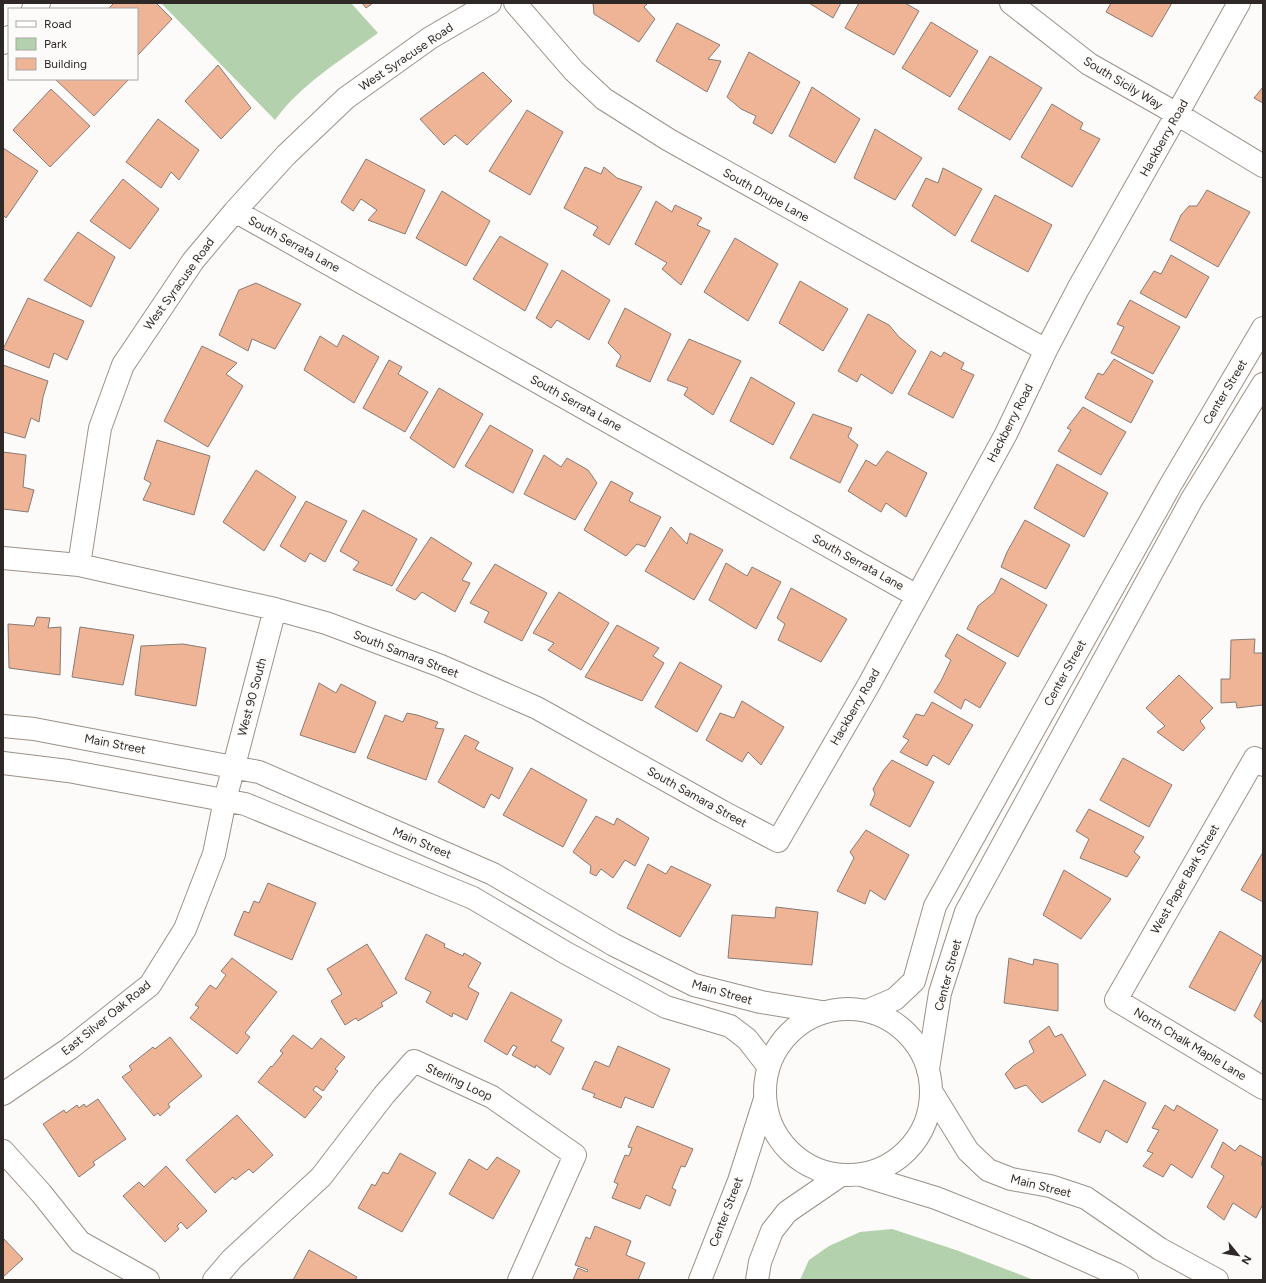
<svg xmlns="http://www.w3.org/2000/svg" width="1266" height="1283" viewBox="0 0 1266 1283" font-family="Figtree,sans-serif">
  <rect width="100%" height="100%" fill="#fdfbf9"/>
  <path fill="#b3d1ac" d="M 161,3 L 351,3 L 378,33 C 343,59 301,84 275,120 Z
    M 892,1229 L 956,1250 L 1034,1280 L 800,1280 L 809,1260 L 829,1246 L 860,1232 Z"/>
  <path fill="#efb395" stroke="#887b75" d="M 114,3 L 156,3 L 172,19 L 137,56 L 137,9 L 108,9 Z
    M 362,3 L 373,3 L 366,8 Z
    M 593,3 L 648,3 L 644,7 L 655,19 L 639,42 L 594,14 Z
    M 809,3 L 841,3 L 833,18 Z
    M 859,3 L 905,3 L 919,11 L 894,55 L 845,28 Z
    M 1111,3 L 1172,3 L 1152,37 L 1106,12 Z
    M 931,22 L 978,51 L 950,97 L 902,68 Z
    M 677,23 L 720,45 L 708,59 L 721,61 L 707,92 L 656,61 Z
    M 749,52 L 800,82 L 772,134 L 753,123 L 756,116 L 741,109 L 727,97 Z
    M 990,56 L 1042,88 L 1010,140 L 958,109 Z
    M 218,65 L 251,108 L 221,139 L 185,101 Z
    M 483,72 L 512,101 L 467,145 L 455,135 L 444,145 L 420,119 Z
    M 55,79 L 129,79 L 94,116 Z
    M 812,87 L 860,119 L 835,163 L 789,136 Z
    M 1263,87 L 1263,103 L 1254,98 Z
    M 51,89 L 90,126 L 50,167 L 13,130 Z
    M 1052,104 L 1083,123 L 1080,129 L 1100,139 L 1072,187 L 1021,157 Z
    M 527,110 L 563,132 L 530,195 L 489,171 Z
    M 158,119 L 199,150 L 179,180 L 171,172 L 161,188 L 126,162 Z
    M 875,129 L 922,158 L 895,200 L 854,178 Z
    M 3,148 L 38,171 L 6,218 L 3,215 Z
    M 366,159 L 425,190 L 405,234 L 368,220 L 377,210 L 361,199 L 353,211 L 341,202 Z
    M 585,167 L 601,174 L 604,167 L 617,178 L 642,187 L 609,245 L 593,235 L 598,227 L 564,208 Z
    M 943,168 L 982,189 L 955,236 L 912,206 L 926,178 L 938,183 Z
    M 123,179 L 159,209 L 130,249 L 90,221 Z
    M 1207,190 L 1250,212 L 1218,267 L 1170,240 L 1181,215 L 1189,206 L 1197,206 Z
    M 442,191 L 490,221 L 466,266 L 416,238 Z
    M 995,195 L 1052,225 L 1028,272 L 971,241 Z
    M 656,201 L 672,212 L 675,205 L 702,218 L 697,225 L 710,231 L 681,285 L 662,269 L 667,263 L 635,244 Z
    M 78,232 L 115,257 L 91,307 L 44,280 Z
    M 500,236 L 548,264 L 525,311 L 473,279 Z
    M 735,238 L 778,264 L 748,321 L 704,292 Z
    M 1171,255 L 1209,277 L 1186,318 L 1140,293 L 1154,271 L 1161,274 Z
    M 562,270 L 610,300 L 589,340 L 557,320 L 551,328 L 536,318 Z
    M 800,281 L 848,309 L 823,351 L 779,323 Z
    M 256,283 L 301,304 L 275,349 L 252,339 L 248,351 L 219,335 L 239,290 Z
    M 28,298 L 84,321 L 67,360 L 54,353 L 49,368 L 3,349 Z
    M 1130,300 L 1180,327 L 1153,374 L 1111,353 L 1124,327 L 1117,324 Z
    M 625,308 L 671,334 L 650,382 L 616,366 L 621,356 L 608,343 Z
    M 868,314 L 889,325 L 899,337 L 916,351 L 892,394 L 861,374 L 857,382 L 838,371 Z
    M 343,335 L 379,357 L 354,403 L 304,370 L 320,336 L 337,347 Z
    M 689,339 L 741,361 L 713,415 L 684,395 L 688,388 L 667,380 Z
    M 202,346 L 237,363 L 226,374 L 243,386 L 208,447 L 164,421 Z
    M 931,351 L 941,357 L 944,352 L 964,363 L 961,369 L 974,375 L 953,418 L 908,394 Z
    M 1114,359 L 1153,381 L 1131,423 L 1085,398 L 1098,373 L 1103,375 Z
    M 389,360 L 402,367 L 398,374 L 428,392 L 405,432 L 363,408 Z
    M 3,365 L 48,381 L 43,397 L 39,422 L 31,418 L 25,438 L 3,432 Z
    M 751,377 L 795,403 L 773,445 L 730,421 Z
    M 439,388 L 483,414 L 454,468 L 410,438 Z
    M 1083,407 L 1126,432 L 1101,475 L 1058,451 L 1071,430 L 1067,428 Z
    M 813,414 L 852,428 L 848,437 L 858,445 L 840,483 L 790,458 Z
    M 490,425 L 533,450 L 513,493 L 465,466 Z
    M 157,440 L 210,456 L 194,515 L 143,500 L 151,483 L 144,479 Z
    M 887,451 L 927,473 L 906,517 L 886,503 L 881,512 L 848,491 L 866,460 L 876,466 Z
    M 3,452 L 26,455 L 23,487 L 34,490 L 28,512 L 3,509 Z
    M 544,455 L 561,467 L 567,458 L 588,470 L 597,483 L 575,520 L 524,494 Z
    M 1057,464 L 1108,493 L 1084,537 L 1034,508 Z
    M 256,470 L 296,497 L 264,551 L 223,522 Z
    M 611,481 L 633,493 L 629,501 L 661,517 L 645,547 L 637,544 L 626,556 L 584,530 Z
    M 306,501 L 347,521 L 325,562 L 310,553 L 305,562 L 280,546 Z
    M 363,510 L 417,539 L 392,586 L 353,570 L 359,562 L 340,551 Z
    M 1025,520 L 1070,545 L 1046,589 L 1001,567 L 1007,552 Z
    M 671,527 L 687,544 L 690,533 L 723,550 L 694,600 L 645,571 Z
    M 431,537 L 472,563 L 462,580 L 470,583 L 455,612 L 422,592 L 415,600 L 396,590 Z
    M 726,563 L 747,576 L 752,567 L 781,582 L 756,629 L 709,600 Z
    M 495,564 L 547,593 L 522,641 L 484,622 L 489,612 L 470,603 Z
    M 1001,578 L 1047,605 L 1018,657 L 967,629 L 978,606 L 994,593 Z
    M 791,588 L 847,619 L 821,662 L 778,640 L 785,624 L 777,618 Z
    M 559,592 L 609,623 L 581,670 L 548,650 L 554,643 L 533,633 Z
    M 37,617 L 50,618 L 48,628 L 61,627 L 60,675 L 9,668 L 8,624 L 34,626 Z
    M 617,625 L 659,648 L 653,656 L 664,663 L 642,701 L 585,677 Z
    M 80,627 L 134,635 L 123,685 L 72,677 Z
    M 957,634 L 1006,663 L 980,708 L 965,699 L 961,709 L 934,692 L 941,681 L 951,660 L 945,656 Z
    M 1255,639 L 1254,653 L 1263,653 L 1263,705 L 1237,708 L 1236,702 L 1221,703 L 1221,679 L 1230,679 L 1231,640 Z
    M 183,644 L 206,648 L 196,706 L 135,695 L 141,646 Z
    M 680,662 L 722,686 L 697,732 L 655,707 Z
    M 1179,675 L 1213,708 L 1200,721 L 1205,728 L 1183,751 L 1157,732 L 1165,726 L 1146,708 Z
    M 319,683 L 336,693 L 341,684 L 376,702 L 355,753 L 300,735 Z
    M 742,701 L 784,727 L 761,765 L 748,752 L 742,762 L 706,740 L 720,713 L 734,718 Z
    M 932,702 L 973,725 L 949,765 L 933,755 L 927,766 L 900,752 L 909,740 L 903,737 L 916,714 L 924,716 Z
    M 407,713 L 417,715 L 438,722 L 435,728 L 444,729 L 426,780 L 367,758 L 385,715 L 403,722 Z
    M 465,735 L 479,742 L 475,749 L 513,768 L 499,799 L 491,794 L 484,808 L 438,782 Z
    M 1123,758 L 1172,785 L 1149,827 L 1100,800 Z
    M 892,760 L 934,782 L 910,827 L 870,805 L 875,794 L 873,789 L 883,771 Z
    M 531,768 L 587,800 L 563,847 L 503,815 Z
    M 1089,809 L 1144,837 L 1134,852 L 1140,857 L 1127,877 L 1080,858 L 1089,839 L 1076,831 Z
    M 596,816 L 614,825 L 617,818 L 649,838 L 635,866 L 625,860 L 613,878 L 601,869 L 596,876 L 590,873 L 591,866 L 573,852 Z
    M 866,830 L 909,855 L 885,900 L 870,890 L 865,904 L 837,891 L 854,858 L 850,852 Z
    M 1263,852 L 1263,902 L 1241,890 Z
    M 648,864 L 666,874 L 671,866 L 711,885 L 680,937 L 627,908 Z
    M 1064,870 L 1111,899 L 1081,939 L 1043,915 Z
    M 268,883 L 316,903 L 292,960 L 234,935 L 244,911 L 249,913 L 254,901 L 259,903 Z
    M 776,907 L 818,912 L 812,965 L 728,958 L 732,915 L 775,918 Z
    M 1220,931 L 1263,957 L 1235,1011 L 1189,987 Z
    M 426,934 L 445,944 L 444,947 L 463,956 L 464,953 L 481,963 L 468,987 L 479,993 L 467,1020 L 453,1013 L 452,1017 L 426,1002 L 431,992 L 405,979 Z
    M 367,944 L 397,993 L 381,1003 L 383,1006 L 358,1021 L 356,1018 L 345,1025 L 331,1001 L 342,994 L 327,969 Z
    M 232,958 L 277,992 L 245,1033 L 250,1037 L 237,1054 L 190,1018 L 199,1007 L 195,1005 L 210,985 L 216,989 L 226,975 L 221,971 Z
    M 1009,958 L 1033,965 L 1034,959 L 1058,964 L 1058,1011 L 1004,1003 Z
    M 511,992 L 562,1020 L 551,1041 L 564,1048 L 550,1075 L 536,1065 L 535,1068 L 512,1055 L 517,1047 L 513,1045 L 507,1055 L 484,1041 Z
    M 1263,998 L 1263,1023 L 1254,1016 Z
    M 1049,1026 L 1055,1037 L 1062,1034 L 1086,1075 L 1042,1103 L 1026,1085 L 1015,1089 L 1005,1074 L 1013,1066 L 1034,1052 L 1029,1041 Z
    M 293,1035 L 312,1049 L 321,1038 L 345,1057 L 335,1069 L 338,1071 L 323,1091 L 316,1086 L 313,1090 L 322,1097 L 305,1118 L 258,1082 L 271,1066 L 272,1067 L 283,1053 L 280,1051 Z
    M 170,1037 L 202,1076 L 168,1104 L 170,1107 L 160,1116 L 158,1113 L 154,1116 L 122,1077 L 132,1070 L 129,1066 L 153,1047 L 155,1049 Z
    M 618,1046 L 670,1069 L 653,1108 L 625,1097 L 621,1108 L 593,1097 L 595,1094 L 582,1089 L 595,1061 L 609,1067 Z
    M 1104,1080 L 1146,1103 L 1127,1143 L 1106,1130 L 1100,1143 L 1078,1131 Z
    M 98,1099 L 126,1139 L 93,1162 L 95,1165 L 79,1177 L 43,1124 L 64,1110 L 66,1113 L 77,1105 L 79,1108 L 84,1104 L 86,1107 Z
    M 1165,1105 L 1174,1111 L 1177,1105 L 1218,1130 L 1192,1178 L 1171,1164 L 1163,1177 L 1143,1166 L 1153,1153 L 1147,1151 L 1159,1130 L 1152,1128 Z
    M 237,1115 L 273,1155 L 253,1173 L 249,1169 L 235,1180 L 233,1177 L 215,1193 L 186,1160 Z
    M 637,1126 L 693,1149 L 685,1167 L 681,1166 L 672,1188 L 676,1190 L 670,1206 L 646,1195 L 640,1209 L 612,1198 L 618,1184 L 614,1182 L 625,1155 L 629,1156 L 632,1148 L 628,1147 Z
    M 1223,1142 L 1235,1151 L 1240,1145 L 1263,1158 L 1261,1165 L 1263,1166 L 1263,1204 L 1256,1218 L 1233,1203 L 1224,1220 L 1207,1207 L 1224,1176 L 1211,1167 Z
    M 400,1153 L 436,1173 L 402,1232 L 358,1208 L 372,1184 L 375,1186 L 383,1172 L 388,1174 Z
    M 497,1157 L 520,1171 L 493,1219 L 449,1194 L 469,1159 L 487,1170 Z
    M 166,1166 L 207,1211 L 187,1229 L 181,1222 L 177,1226 L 179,1229 L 165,1242 L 123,1196 L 139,1182 L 144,1187 Z
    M 595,1226 L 631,1241 L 626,1255 L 645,1263 L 638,1280 L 573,1280 L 578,1268 L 587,1272 L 588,1270 L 575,1265 L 586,1237 L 590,1239 Z
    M 3,1238 L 23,1259 L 3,1277 Z
    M 309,1250 L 357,1277 L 355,1280 L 293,1280 Z"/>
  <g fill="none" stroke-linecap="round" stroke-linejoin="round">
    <defs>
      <path id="minor" d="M 515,3 L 574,71 L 604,99 L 669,140 L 910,275 L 1046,350
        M 1011,3 L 1089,64 L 1177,114 L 1263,166
        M 33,9 L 39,3
        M 3,43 L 9,37
        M 235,211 L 917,596
        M 3,558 L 79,565 L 275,609 L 326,623 L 441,666 L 537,708 L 723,812 L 778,841 L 868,686 L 1006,434 L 1046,350 L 1078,289 L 1177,114 L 1239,3
        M 79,565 L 100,428 L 123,365 L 193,261 L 235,211 L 286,155 L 346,98 L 430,38 L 490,3
        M 3,726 L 34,729 L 259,772 L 493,874 L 614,945 L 694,985 L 761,1002 L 822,1012
        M 3,763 L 68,771 L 245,804 L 473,898 L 566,953 L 666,1007 L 730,1026 L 747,1039 L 768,1066
        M 1263,765 L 1255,758 L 1116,1000 L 1263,1088
        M 869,1010 L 895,999 L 914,981 L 935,906 L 1171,484 L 1263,328
        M 928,1069 L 940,993 L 966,912 L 1192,499 L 1263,384
        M 3,1094 L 69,1049 L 150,985 L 185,929 L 214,854 L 225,800 L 275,609
        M 3,1151 L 41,1193 L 80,1242 L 148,1280
        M 214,1280 L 232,1259 L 321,1177 L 384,1095 L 414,1061 L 492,1097 L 575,1155 L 519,1280"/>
      <path id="major" d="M765 1092a83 83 0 1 1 166 0a83 83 0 1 1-166 0Z
        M 931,1091 L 968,1151 L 988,1170 L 1011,1179 L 1050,1186 L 1086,1198 L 1160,1249 L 1217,1280
        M 861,1175 L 936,1198 L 1029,1235 L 1116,1274 L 1127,1280
        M 700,1280 L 739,1181 L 765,1099
        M 757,1280 L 760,1262 L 772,1231 L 787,1212 L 841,1175"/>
    </defs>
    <use href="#minor" stroke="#9c9187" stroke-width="24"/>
    <use href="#major" stroke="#9c9187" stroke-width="24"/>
    <use href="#minor" stroke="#fff" stroke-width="22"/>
    <use href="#major" stroke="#fff" stroke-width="22"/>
  </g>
  <g text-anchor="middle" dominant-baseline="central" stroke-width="3" stroke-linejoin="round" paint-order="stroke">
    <g font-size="12" fill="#2e2926" stroke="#fdfbf9">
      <text transform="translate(406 57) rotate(-34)">West Syracuse Road</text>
      <text transform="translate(1123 83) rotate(31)">South Sicily Way</text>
      <text transform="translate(1164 138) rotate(-61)">Hackberry Road</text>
      <text transform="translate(766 195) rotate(29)">South Drupe Lane</text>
      <text transform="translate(294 244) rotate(29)">South Serrata Lane</text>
      <text transform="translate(179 284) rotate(-54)">West Syracuse Road</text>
      <text transform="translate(1225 392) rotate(-59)">Center Street</text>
      <text transform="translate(576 403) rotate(29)">South Serrata Lane</text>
      <text transform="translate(1010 423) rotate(-63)">Hackberry Road</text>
      <text transform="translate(858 562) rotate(29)">South Serrata Lane</text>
      <text transform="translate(406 654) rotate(21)">South Samara Street</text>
      <text transform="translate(1065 673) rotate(-61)">Center Street</text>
      <text transform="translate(252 697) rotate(-75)">West 90 South</text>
      <text transform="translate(855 707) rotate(-60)">Hackberry Road</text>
      <text transform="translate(115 744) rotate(11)">Main Street</text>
      <text transform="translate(697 797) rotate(29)">South Samara Street</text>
      <text transform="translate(422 843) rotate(23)">Main Street</text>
      <text transform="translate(1185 879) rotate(-60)">West Paper Bark Street</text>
      <text transform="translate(948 975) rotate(-75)">Center Street</text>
      <text transform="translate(722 992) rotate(16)">Main Street</text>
      <text transform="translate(106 1018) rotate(-39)">East Silver Oak Road</text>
      <text transform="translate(1190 1044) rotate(31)">North Chalk Maple Lane</text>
      <text transform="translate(459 1082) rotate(25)">Sterling Loop</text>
      <text transform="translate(1041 1186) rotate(14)">Main Street</text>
      <text transform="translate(726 1212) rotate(-69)">Center Street</text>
    </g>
  </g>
  <rect width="1266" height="1283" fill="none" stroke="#2e2926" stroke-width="8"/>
  <rect x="8" y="8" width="130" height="72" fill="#fdfbf9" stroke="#aaa7a5"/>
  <rect x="16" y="21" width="20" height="6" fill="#ffffff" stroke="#aaa7a5"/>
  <text x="44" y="28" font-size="12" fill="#2e2926">Road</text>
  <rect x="16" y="38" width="20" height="12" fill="#b3d1ac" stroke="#aaa7a5"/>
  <text x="44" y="48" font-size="12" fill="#2e2926">Park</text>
  <rect x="16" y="58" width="20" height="12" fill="#efb395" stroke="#aaa7a5"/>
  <text x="44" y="68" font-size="12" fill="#2e2926">Building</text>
  <g transform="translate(1238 1255) rotate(120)" stroke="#fdfbf9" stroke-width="3" paint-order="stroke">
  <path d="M0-3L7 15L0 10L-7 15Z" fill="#2e2926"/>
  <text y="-6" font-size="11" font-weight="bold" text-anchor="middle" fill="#2e2926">N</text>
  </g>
</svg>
